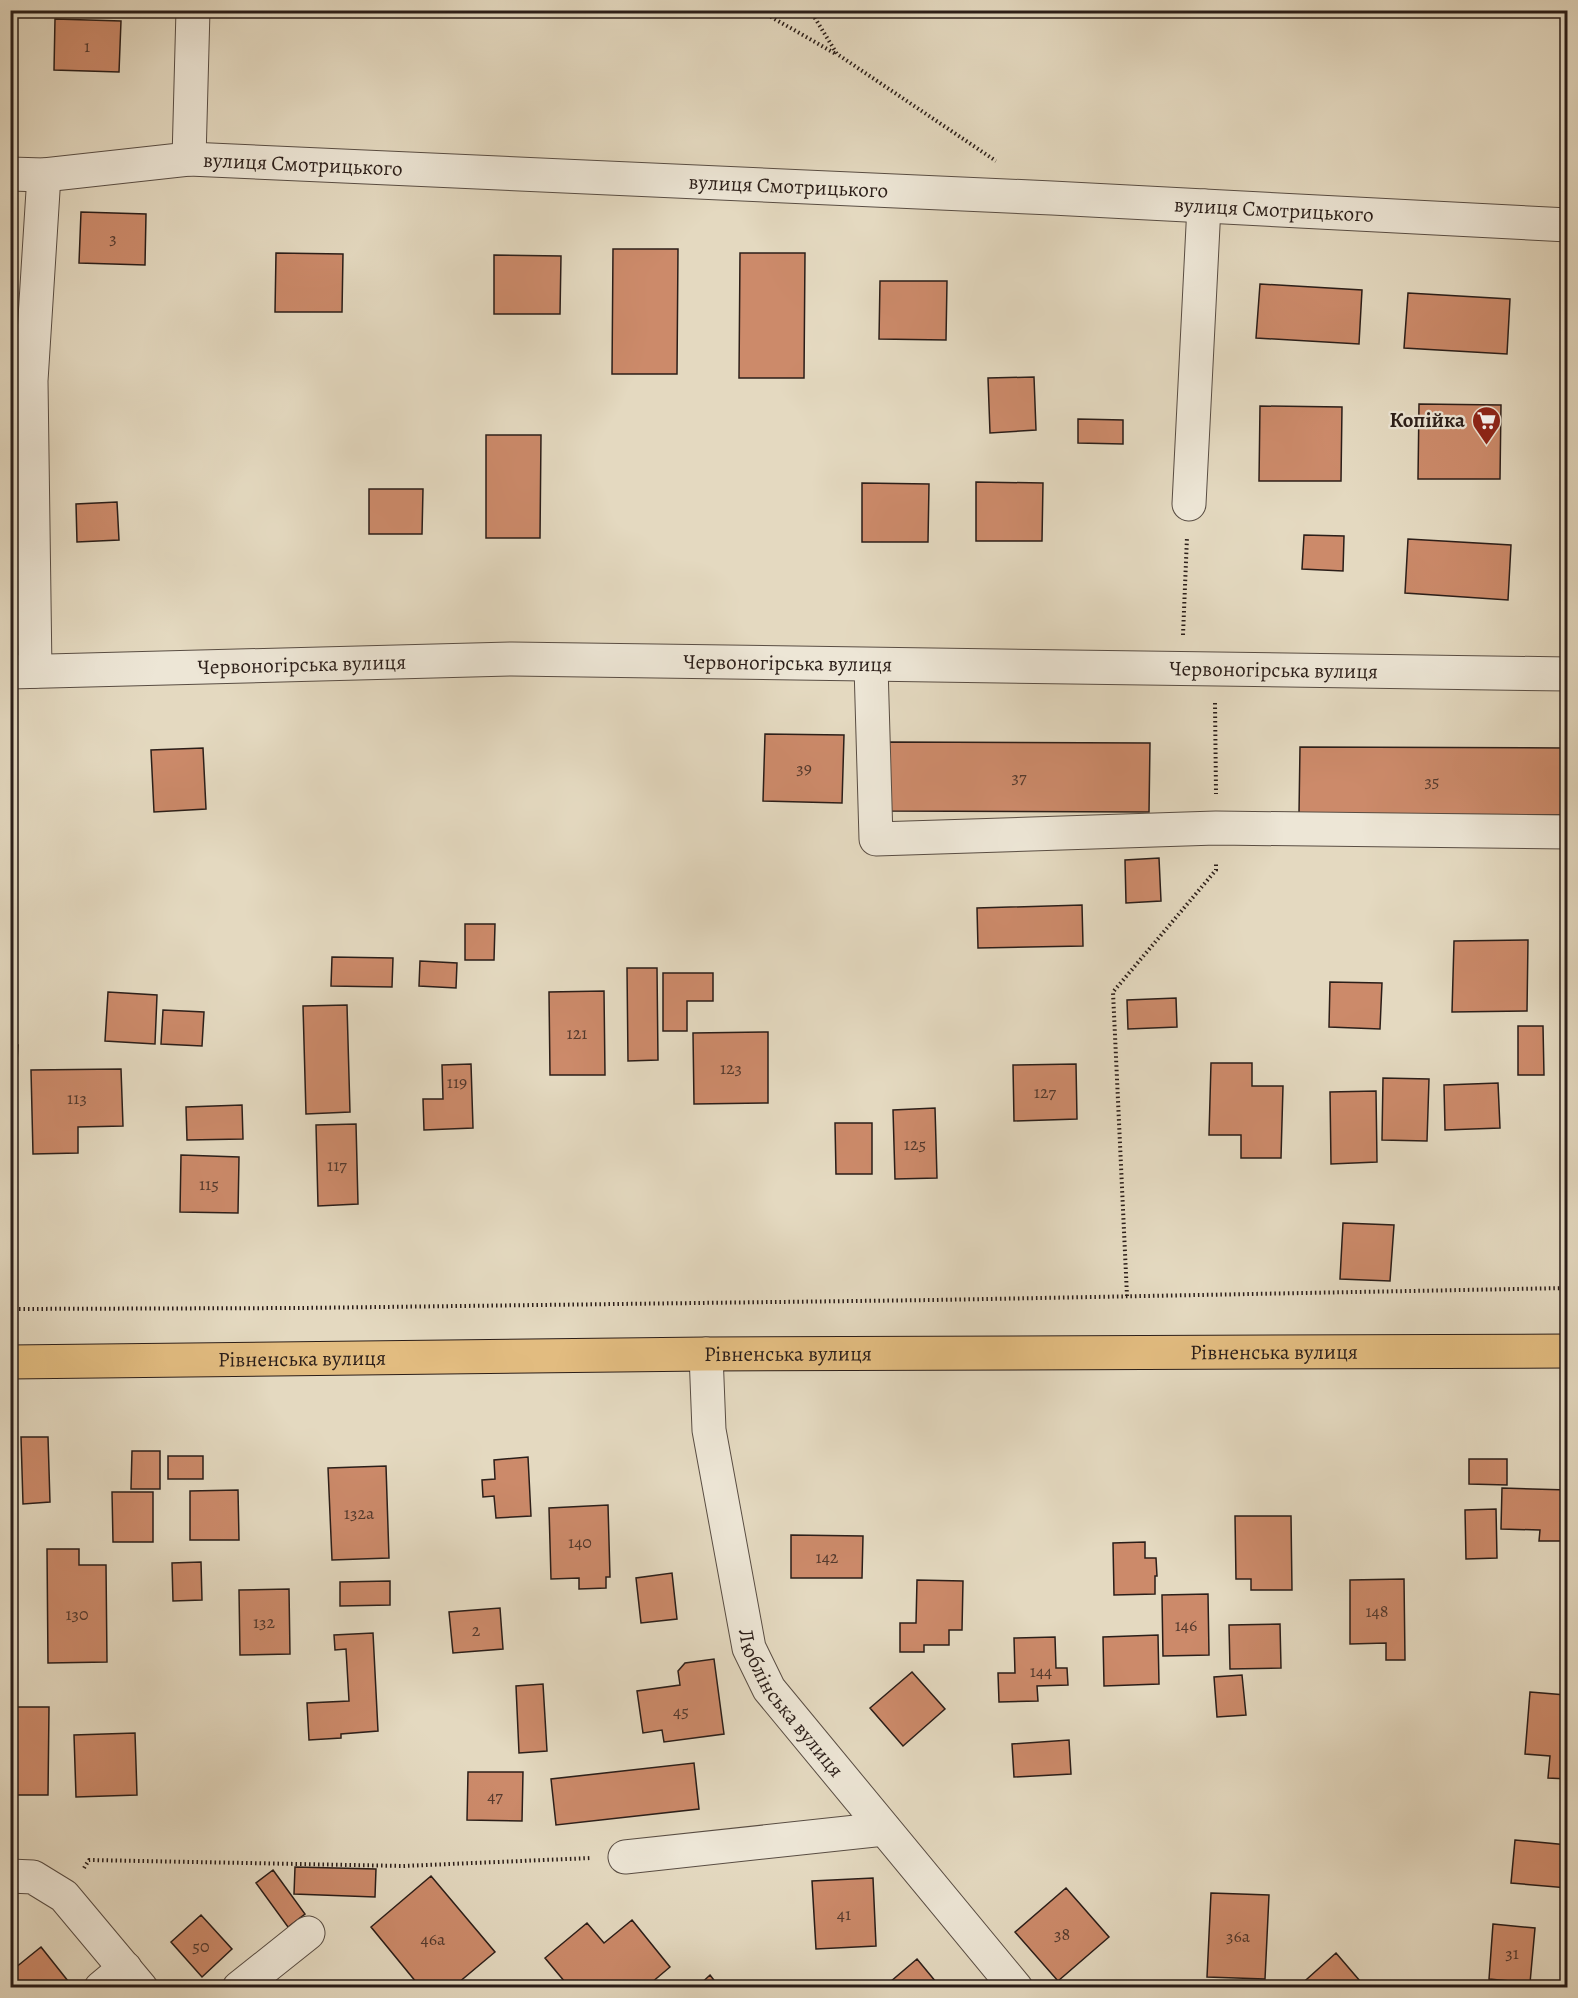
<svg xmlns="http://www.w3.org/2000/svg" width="1578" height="1998" viewBox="0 0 1578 1998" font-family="Alegreya,serif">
  <rect width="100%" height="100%" fill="#e4d9c0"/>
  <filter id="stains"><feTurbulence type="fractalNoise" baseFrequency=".00333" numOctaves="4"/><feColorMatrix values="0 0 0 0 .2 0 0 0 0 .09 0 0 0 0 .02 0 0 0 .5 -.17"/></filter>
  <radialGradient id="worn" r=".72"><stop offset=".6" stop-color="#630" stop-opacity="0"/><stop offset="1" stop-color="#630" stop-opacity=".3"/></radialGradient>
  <path fill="#cc8a6a" stroke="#2b1e19" stroke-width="1.5" d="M 55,19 L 121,21 L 119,72 L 54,70 Z
    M 81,212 L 146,214 L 145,265 L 79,263 Z
    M 613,249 L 678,249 L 677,374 L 612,374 Z
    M 276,253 L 343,254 L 342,312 L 275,312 Z
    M 740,253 L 805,253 L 804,378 L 739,378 Z
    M 494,255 L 561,256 L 560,314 L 494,314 Z
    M 880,281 L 947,281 L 946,340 L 879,339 Z
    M 1260,284 L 1362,290 L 1359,344 L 1256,338 Z
    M 1408,293 L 1510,299 L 1507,354 L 1404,348 Z
    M 1034,377 L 1036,430 L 990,433 L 988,378 Z
    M 1419,404 L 1501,405 L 1500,479 L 1418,479 Z
    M 1260,406 L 1342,407 L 1341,481 L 1259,481 Z
    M 1078,419 L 1123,420 L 1123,444 L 1078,443 Z
    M 486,435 L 541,435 L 540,538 L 486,538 Z
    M 976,482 L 1043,483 L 1042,541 L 976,541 Z
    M 862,483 L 929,484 L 928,542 L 862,542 Z
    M 369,489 L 423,489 L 422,534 L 369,534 Z
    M 117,502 L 119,540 L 77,542 L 76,504 Z
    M 1304,535 L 1344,536 L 1343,571 L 1302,569 Z
    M 1408,539 L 1511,545 L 1508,600 L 1405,593 Z
    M 765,734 L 844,735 L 842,803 L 763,801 Z
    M 889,742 L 1150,743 L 1149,812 L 888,811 Z
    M 1300,747 L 1564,748 L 1564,815 L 1299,814 Z
    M 203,748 L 206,809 L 154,812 L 151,750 Z
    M 1159,858 L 1161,901 L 1126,903 L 1125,860 Z
    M 1082,905 L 1083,946 L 978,948 L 977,908 Z
    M 465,924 L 495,924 L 494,960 L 465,960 Z
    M 1528,940 L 1527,1011 L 1452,1012 L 1454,941 Z
    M 332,957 L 393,958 L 392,987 L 331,986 Z
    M 420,961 L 457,963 L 456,988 L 419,986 Z
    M 627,968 L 657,968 L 658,1060 L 628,1061 Z
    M 663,973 L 713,973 L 713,1001 L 687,1001 L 687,1031 L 663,1031 Z
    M 1330,982 L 1382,983 L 1380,1029 L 1329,1027 Z
    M 604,991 L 605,1075 L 550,1075 L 549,992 Z
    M 108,992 L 157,995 L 155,1044 L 105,1041 Z
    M 1176,998 L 1177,1027 L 1128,1029 L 1127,1000 Z
    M 347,1005 L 350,1112 L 306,1114 L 303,1006 Z
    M 163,1010 L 204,1012 L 202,1046 L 161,1044 Z
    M 1518,1026 L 1543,1026 L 1544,1075 L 1518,1075 Z
    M 768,1032 L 768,1103 L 694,1104 L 693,1033 Z
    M 10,1045 L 18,1045 L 15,1096 L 10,1096 Z
    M 1211,1063 L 1252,1063 L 1252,1086 L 1283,1086 L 1281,1158 L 1241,1158 L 1241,1135 L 1209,1135 Z
    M 471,1064 L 473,1128 L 424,1130 L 423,1099 L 443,1099 L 442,1065 Z
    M 1076,1064 L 1077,1119 L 1014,1121 L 1013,1065 Z
    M 121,1069 L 123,1126 L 78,1127 L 78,1153 L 33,1154 L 31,1070 Z
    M 1383,1078 L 1429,1079 L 1427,1141 L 1382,1140 Z
    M 1498,1083 L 1500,1128 L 1445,1130 L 1444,1085 Z
    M 1376,1091 L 1377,1162 L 1331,1164 L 1330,1092 Z
    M 242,1105 L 243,1139 L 187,1140 L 186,1107 Z
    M 935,1108 L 937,1178 L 895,1179 L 893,1110 Z
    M 835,1123 L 872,1123 L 872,1174 L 836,1174 Z
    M 356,1124 L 358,1204 L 318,1206 L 316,1125 Z
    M 181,1155 L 239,1157 L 238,1213 L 180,1212 Z
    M 1343,1223 L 1394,1225 L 1390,1281 L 1340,1279 Z
    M 21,1437 L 48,1437 L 50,1502 L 23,1504 Z
    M 132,1451 L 160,1451 L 160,1489 L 131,1489 Z
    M 168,1456 L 203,1456 L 203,1479 L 168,1479 Z
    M 528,1457 L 531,1516 L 496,1518 L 494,1496 L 483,1497 L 482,1480 L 495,1479 L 494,1460 Z
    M 1469,1459 L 1507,1459 L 1507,1485 L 1469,1484 Z
    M 386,1466 L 389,1558 L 332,1560 L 328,1468 Z
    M 1502,1488 L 1568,1490 L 1568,1541 L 1539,1541 L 1540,1530 L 1501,1529 Z
    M 238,1490 L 239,1540 L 190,1540 L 190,1491 Z
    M 112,1492 L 153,1492 L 153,1542 L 113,1542 Z
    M 608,1505 L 610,1577 L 606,1577 L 606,1588 L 579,1589 L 579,1578 L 551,1579 L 549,1508 Z
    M 1496,1509 L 1497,1558 L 1466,1559 L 1465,1510 Z
    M 1235,1516 L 1291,1516 L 1292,1590 L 1251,1590 L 1251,1579 L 1236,1579 Z
    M 791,1535 L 863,1536 L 862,1578 L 791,1578 Z
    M 1145,1542 L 1145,1558 L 1156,1558 L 1157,1576 L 1155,1576 L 1155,1594 L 1114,1595 L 1113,1543 Z
    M 47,1549 L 79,1549 L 79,1565 L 106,1565 L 107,1662 L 48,1663 Z
    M 201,1562 L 202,1600 L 173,1601 L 172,1563 Z
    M 672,1573 L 677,1619 L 641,1623 L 636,1578 Z
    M 1404,1579 L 1405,1660 L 1386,1660 L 1386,1643 L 1350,1644 L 1350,1580 Z
    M 917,1580 L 963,1581 L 962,1630 L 949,1630 L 949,1645 L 924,1645 L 924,1652 L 900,1652 L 900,1623 L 916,1623 Z
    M 390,1581 L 390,1605 L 340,1606 L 340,1582 Z
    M 289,1589 L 290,1654 L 240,1655 L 239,1590 Z
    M 1208,1594 L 1209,1655 L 1163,1656 L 1162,1595 Z
    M 500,1608 L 503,1649 L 453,1653 L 449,1612 Z
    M 1280,1624 L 1281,1668 L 1230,1669 L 1229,1625 Z
    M 373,1633 L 378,1731 L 341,1734 L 341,1738 L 309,1740 L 307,1703 L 349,1701 L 346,1649 L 335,1650 L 334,1635 Z
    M 1158,1635 L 1159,1684 L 1104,1686 L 1103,1637 Z
    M 1055,1637 L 1056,1668 L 1067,1668 L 1068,1685 L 1037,1686 L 1038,1701 L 999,1702 L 998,1673 L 1015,1673 L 1014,1638 Z
    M 714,1659 L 724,1734 L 664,1742 L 662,1730 L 643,1733 L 637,1691 L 680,1685 L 678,1671 L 685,1663 Z
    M 912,1672 L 945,1709 L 903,1746 L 870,1708 Z
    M 1242,1675 L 1246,1715 L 1217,1717 L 1214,1677 Z
    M 543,1684 L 547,1751 L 519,1753 L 516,1686 Z
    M 1530,1692 L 1566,1695 L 1564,1712 L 1568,1713 L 1568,1779 L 1548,1778 L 1550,1756 L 1525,1754 Z
    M 16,1707 L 49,1707 L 48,1795 L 15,1795 Z
    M 135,1733 L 137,1795 L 76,1797 L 74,1735 Z
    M 1069,1740 L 1071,1774 L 1014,1777 L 1012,1744 Z
    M 694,1763 L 699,1809 L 556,1825 L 551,1779 Z
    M 468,1772 L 523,1772 L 522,1821 L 467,1820 Z
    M 1515,1840 L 1568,1845 L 1568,1888 L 1511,1883 Z
    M 295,1867 L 376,1869 L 375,1897 L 294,1894 Z
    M 273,1870 L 305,1914 L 288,1927 L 256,1883 Z
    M 431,1876 L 495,1952 L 452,1988 L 421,1988 L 371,1927 Z
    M 873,1878 L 876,1946 L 816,1949 L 812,1881 Z
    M 1066,1888 L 1109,1937 L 1058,1981 L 1015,1932 Z
    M 1211,1893 L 1269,1895 L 1265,1979 L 1207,1977 Z
    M 201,1915 L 232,1949 L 202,1977 L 171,1942 Z
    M 632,1920 L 670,1967 L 645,1988 L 570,1988 L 545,1958 L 587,1923 L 604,1943 Z
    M 1493,1924 L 1535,1928 L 1530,1983 L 1489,1979 Z
    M 41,1947 L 72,1986 L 70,1988 L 10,1988 L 10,1972 Z
    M 1336,1953 L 1366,1988 L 1297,1988 Z
    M 917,1959 L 941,1988 L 883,1988 Z
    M 710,1975 L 720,1988 L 696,1988 Z"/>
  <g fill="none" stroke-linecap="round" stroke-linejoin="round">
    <defs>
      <g id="minor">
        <path d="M 189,159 L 193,10"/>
        <path id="s1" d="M 10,174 L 44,175 L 189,159 L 1052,198 L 1568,225"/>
        <path d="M 1189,504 L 1204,206"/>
        <path d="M 871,666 L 876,839 L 1216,828 L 1568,832"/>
        <path d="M 35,671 L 31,381 L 44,175"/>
        <path id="s2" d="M 10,672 L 512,659 L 1568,674"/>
        <path id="s3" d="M 706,1354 L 709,1430 L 749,1648 L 769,1689 L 1016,1988"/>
        <path d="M 625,1857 L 884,1829"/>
        <path d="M 10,1876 L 33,1877 L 64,1896 L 141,1988"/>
        <path d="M 101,1988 L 125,1968"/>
        <path d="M 239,1988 L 308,1933"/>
      </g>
      <g id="major">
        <path id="s4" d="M 10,1362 L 706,1354 L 1568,1351"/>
      </g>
    </defs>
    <use href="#minor" stroke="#594d43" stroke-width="35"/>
    <use href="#major" stroke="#2b1e19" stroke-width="35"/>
    <path stroke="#2b1e19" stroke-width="4" stroke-dasharray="1.5 3" stroke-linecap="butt" d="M 759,10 L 836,54
      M 810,10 L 837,54 L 996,161
      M 1183,635 L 1187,537
      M 1215,703 L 1216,794
      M 1127,1296 L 1113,992 L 1216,870 L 1216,862
      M 10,1309 L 301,1308 L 934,1300 L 1568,1288
      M 84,1868 L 89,1860 L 403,1866 L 591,1858"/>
    <use href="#minor" stroke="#ede6d6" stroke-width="33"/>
    <use href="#major" stroke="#e2bc80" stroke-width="33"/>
  </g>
  <defs>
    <symbol id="supermarket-pin" viewBox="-11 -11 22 30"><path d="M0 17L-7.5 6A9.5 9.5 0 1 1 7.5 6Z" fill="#8f2418" stroke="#ede6d6"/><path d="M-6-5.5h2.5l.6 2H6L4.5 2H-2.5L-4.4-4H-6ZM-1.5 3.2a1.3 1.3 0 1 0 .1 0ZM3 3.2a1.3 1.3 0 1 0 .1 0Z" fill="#fff"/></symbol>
  </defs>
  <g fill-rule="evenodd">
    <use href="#supermarket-pin" x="1470" y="404" width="33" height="45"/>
  </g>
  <g text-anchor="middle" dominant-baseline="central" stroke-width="4.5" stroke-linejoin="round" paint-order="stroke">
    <g font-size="18" fill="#53392d">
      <text x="87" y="46">1</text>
      <text x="113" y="238">3</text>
      <text x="804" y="768">39</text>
      <text x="1019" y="777">37</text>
      <text x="1432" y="781">35</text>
      <text x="577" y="1033">121</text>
      <text x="731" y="1068">123</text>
      <text x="457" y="1082">119</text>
      <text x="1045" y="1092">127</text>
      <text x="77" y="1098">113</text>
      <text x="915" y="1144">125</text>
      <text x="337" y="1165">117</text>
      <text x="209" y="1184">115</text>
      <text x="359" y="1513">132а</text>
      <text x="580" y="1542">140</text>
      <text x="827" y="1557">142</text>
      <text x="1377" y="1611">148</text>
      <text x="77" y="1614">130</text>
      <text x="264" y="1622">132</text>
      <text x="1186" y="1625">146</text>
      <text x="476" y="1630">2</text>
      <text x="1041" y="1671">144</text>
      <text x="681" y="1711">45</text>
      <text x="495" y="1796">47</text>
      <text x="844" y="1914">41</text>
      <text x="1062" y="1934">38</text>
      <text x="1238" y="1936">36а</text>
      <text x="433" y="1939">46а</text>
      <text x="201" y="1946">50</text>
      <text x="1512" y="1953">31</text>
    </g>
    <g font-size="21" fill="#2b1e19" stroke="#ede6d6">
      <text stroke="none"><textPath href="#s1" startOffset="294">вулиця Смотрицького</textPath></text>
      <text stroke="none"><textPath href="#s1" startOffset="780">вулиця Смотрицького</textPath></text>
      <text stroke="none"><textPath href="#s1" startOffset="1266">вулиця Смотрицького</textPath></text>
      <text stroke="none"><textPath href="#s2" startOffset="292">Червоногірська вулиця</textPath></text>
      <text stroke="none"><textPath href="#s2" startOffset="778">Червоногірська вулиця</textPath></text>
      <text stroke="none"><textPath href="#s2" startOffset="1264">Червоногірська вулиця</textPath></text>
      <text stroke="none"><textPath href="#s4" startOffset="1264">Рівненська вулиця</textPath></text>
      <text stroke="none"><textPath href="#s4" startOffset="778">Рівненська вулиця</textPath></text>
      <text stroke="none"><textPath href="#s4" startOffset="292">Рівненська вулиця</textPath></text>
      <text stroke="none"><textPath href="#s3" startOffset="366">Люблінська вулиця</textPath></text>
    </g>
    <g font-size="21" font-weight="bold" fill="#2b1e19" stroke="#ede6d6" text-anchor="end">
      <text x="1465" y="420">Копійка</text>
    </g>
  </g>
  <rect width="1578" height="1998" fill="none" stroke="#e4d9c0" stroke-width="36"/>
  <rect x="12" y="12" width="1554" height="1974" fill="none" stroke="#2b1e19" stroke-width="3"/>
  <rect x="18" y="18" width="1542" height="1962" fill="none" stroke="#2b1e19" stroke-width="1.5"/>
  <rect width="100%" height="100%" filter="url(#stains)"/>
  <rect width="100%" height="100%" fill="url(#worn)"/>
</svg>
